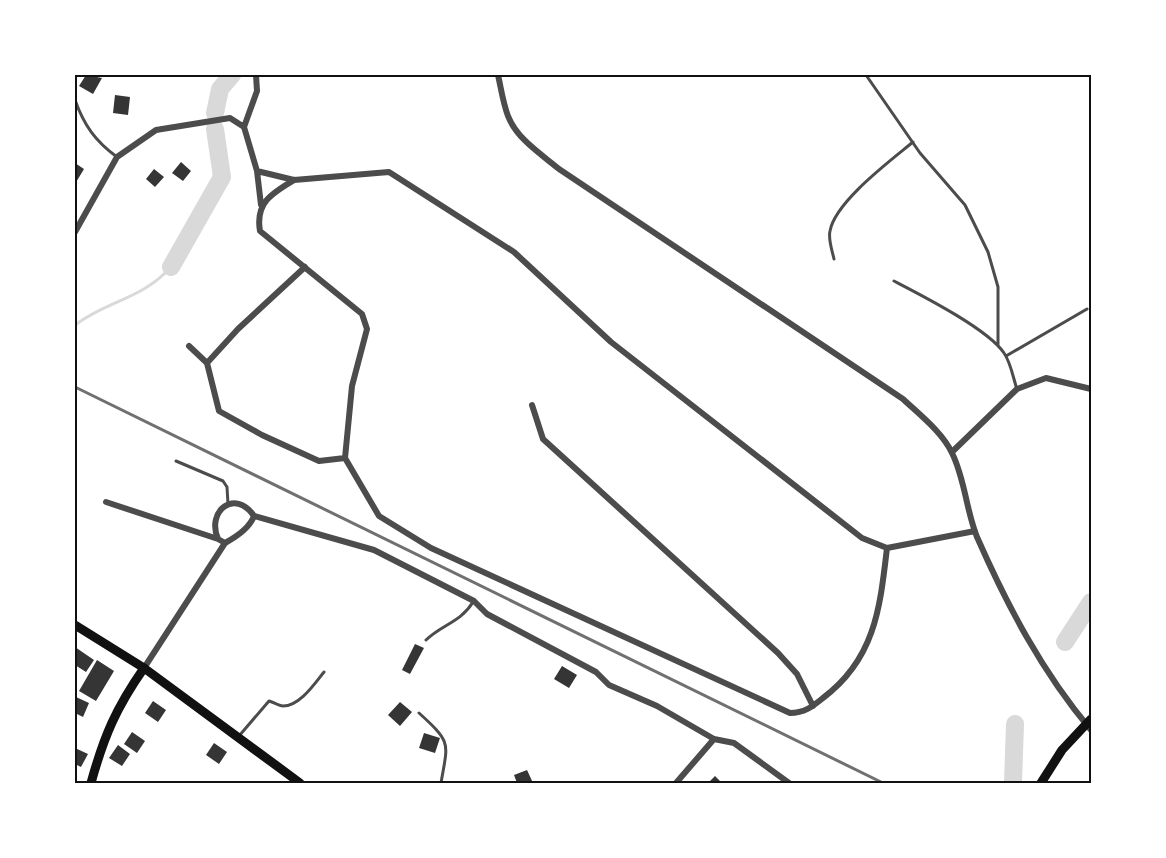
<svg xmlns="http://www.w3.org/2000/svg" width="1166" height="858" viewBox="0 0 1166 858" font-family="'Source Sans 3',sans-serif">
  <rect width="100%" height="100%" fill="#fff"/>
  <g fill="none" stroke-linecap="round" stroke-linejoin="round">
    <path stroke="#d9d9d9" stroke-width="3" d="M 75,325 C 108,300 141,300 171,267"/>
    <path stroke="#d9d9d9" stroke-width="18" d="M 215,113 L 220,89 L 232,75
      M 171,267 L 222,177 L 215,129
      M 1065,642 L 1091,602
      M 1013,783 L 1015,724"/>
  </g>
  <path fill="#353535" d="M 86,75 L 102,78 L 93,94 L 79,86 Z
    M 115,95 L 130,97 L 128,115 L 113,113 Z
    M 181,162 L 191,171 L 183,181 L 172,173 Z
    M 75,163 L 84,169 L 75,184 Z
    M 154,169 L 164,177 L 155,187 L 146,179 Z
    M 415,644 L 424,648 L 410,674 L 402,670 Z
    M 75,647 L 94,660 L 86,672 L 75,665 Z
    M 97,660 L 114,671 L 96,701 L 79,691 Z
    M 562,666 L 577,675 L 569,688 L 554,679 Z
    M 76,697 L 89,703 L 83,717 L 75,713 Z
    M 153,701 L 166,710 L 158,722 L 145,713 Z
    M 400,702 L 412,712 L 400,726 L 388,715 Z
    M 132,732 L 145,741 L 137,753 L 124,744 Z
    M 424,733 L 440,738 L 435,753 L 419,748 Z
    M 214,743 L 227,752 L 219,764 L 206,755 Z
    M 118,745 L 130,754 L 122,766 L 109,758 Z
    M 75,748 L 88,754 L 81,767 L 75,764 Z
    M 527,770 L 533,783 L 517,783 L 514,775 Z
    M 715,776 L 722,783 L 708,783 Z"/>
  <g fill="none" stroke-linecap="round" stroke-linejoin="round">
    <path stroke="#4c4c4c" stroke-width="3" d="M 866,75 L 920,153 L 965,205 L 988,252 L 998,287 L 998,345
      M 75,100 C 84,125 95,141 117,157
      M 834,259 C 832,250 828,239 830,231 C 835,202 890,161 913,142
      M 894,281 C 921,295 988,329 1004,353 C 1011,363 1013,378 1017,389
      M 1006,356 L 1087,309
      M 176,461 L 223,481 L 227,487 L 228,504
      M 426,640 C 441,625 461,622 473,602
      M 419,713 C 452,743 448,742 441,783
      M 239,736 L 269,701 C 273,702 279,706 283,706 C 300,706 315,683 324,672"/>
    <path stroke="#4c4c4c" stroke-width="6" d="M 498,75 C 501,88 503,103 508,116 C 517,139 541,154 559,169 L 903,399 C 920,415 942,432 952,453 C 965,479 966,510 977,537 C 1007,605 1042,672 1091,730
      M 244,127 L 257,91 L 256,75
      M 257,171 L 261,205
      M 294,180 C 272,193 255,203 260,231 L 362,314 L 367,329 L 352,386 L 345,458 L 379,516 L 431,548 L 790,713 C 804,713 812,707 823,698 C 875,659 880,608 887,548
      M 75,232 L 117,157 L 156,130 L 230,118 L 244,127 L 257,171 L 294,180 L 389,172 L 514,252 L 611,342 L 862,538 L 887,548 L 975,531
      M 189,346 L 207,363 L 219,411 L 262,435 L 319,461 L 345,458
      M 207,363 L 238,329 L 305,267
      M 532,405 L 543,439 L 778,653 L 797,674 L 813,706
      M 952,452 L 1017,389 L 1046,378 L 1091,389
      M 106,502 L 218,539
      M 254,516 C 250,527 236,537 225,543 L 218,539 C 206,511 235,488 254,516 L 374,550 L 474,601 L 487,614 L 596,672 L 609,685 L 657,706 L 714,739 L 734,743 L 789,783
      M 144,668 L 225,543
      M 676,783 L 714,739"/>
    <path stroke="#111" stroke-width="9" d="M 91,783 C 104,736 116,708 144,668"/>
    <path stroke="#111" stroke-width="9" d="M 75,625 L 144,668 L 300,783
      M 1041,783 L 1062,750 L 1091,719"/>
    <path stroke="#707070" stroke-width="3" d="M 75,387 L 883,783"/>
  </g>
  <rect width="1166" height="858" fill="none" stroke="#ffffff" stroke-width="153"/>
  <rect x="76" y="76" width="1014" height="706" fill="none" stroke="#111" stroke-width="2"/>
</svg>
